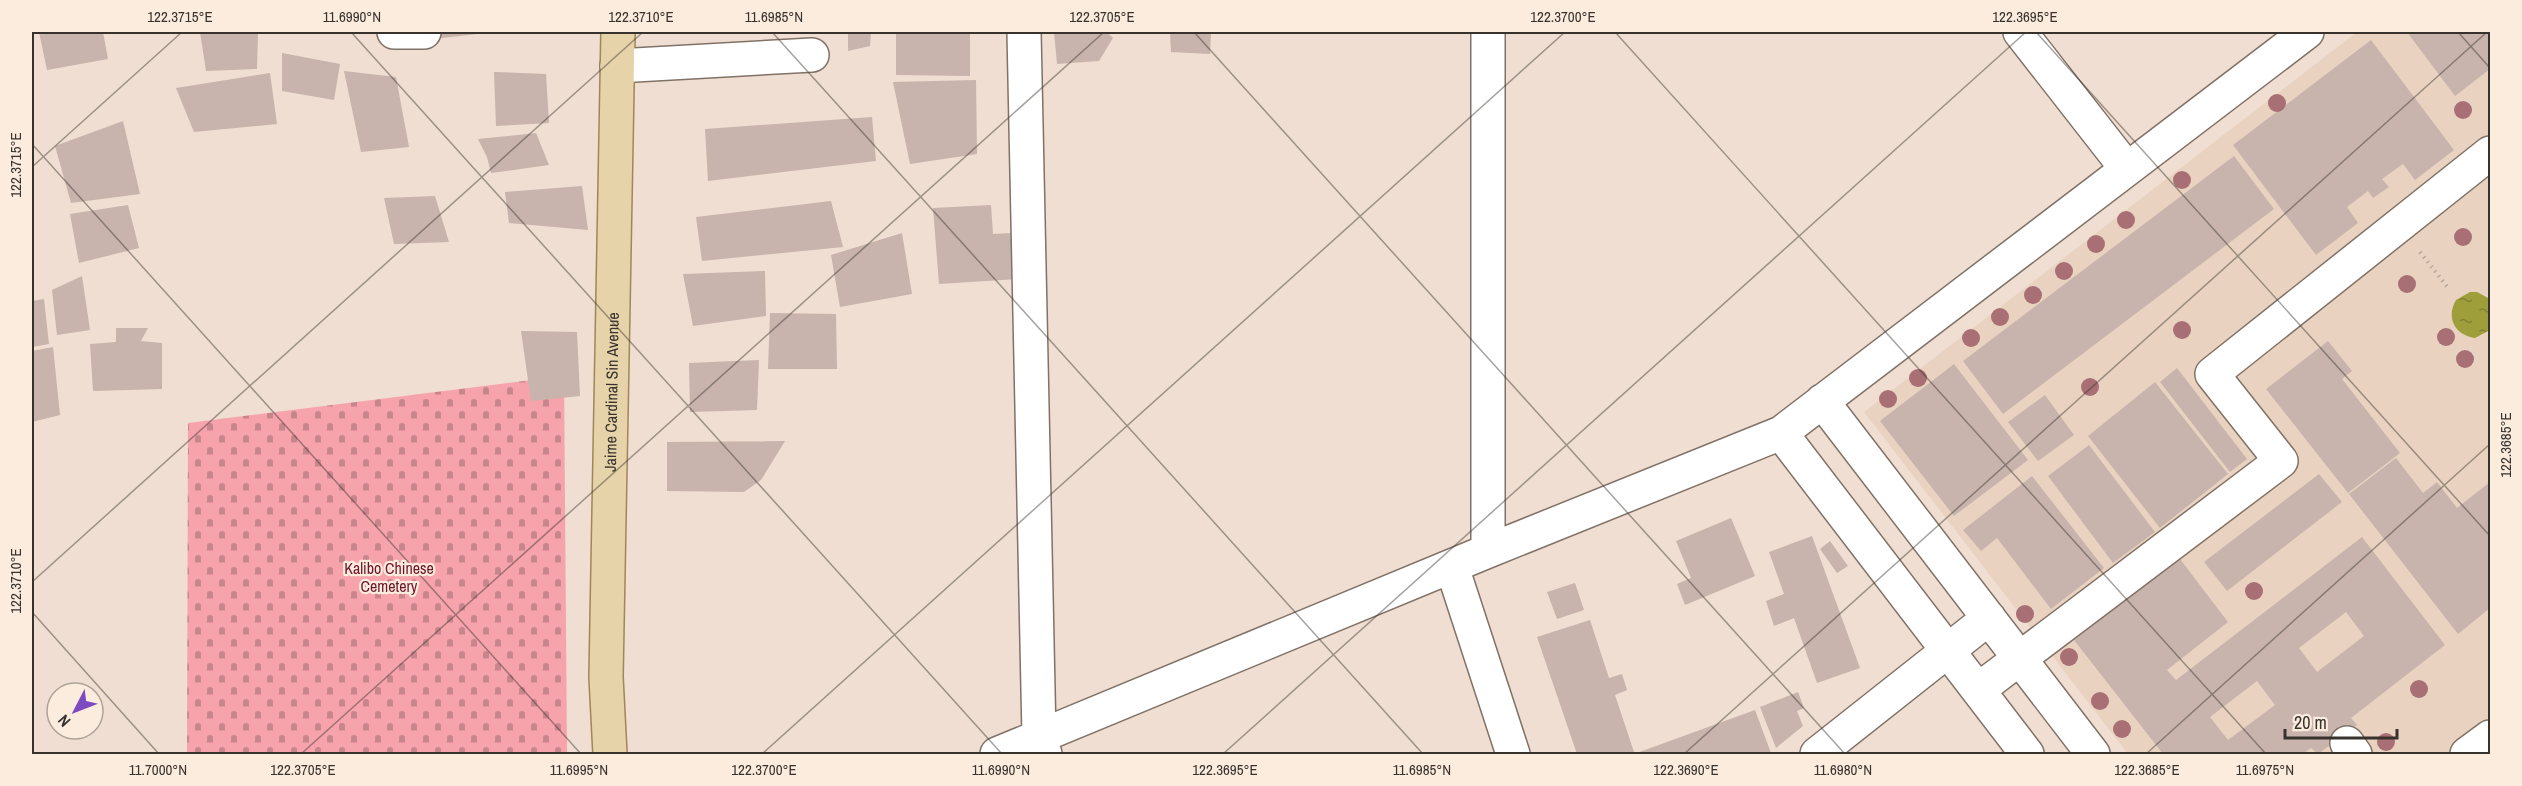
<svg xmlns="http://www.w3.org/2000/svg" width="2522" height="786" viewBox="0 0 2522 786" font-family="'Archivo Narrow',sans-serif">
  <defs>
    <pattern id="cemetery-stones" width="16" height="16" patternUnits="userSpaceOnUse" patternTransform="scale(1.5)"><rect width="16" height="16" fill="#f6a3ab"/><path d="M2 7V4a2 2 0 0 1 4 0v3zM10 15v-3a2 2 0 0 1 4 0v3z" fill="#c8858c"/></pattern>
    <pattern id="water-ripples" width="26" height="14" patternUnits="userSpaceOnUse" patternTransform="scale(1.5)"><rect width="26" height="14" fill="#9e9f3b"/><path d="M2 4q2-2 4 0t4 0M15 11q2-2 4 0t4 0" fill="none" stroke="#828232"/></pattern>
  </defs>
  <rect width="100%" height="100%" fill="#efded1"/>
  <path fill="#e9d3c0" d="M 2357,32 L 2490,32 L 2490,754 L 2128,754 L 1864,412 Z"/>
  <path fill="url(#cemetery-stones)" d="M 564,376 L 567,754 L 187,754 L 188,423 Z"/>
  <path fill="url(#water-ripples)" d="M 2470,292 L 2477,292 L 2490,299 L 2490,330 L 2475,338 C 2454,335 2446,317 2456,300 Z"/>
  <path fill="#c8b3ad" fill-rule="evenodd" d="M 39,32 L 103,32 L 108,59 L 47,70 Z
    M 200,32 L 258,32 L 257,69 L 206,71 Z
    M 434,32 L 486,32 L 486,33 L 433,39 Z
    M 848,32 L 871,32 L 870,46 L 848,51 Z
    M 896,32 L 970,32 L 970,76 L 896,75 Z
    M 1054,32 L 1107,32 L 1113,38 L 1099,61 L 1057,64 Z
    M 1170,32 L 1211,32 L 1210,54 L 1171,52 Z
    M 2407,32 L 2490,32 L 2490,69 L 2455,96 Z
    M 2371,40 L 2454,150 L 2415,180 L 2403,164 L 2382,179 L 2389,187 L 2373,198 L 2368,191 L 2347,207 L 2358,223 L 2316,255 L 2233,145 Z
    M 282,53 L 340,64 L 334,100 L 282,91 Z
    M 344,71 L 396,77 L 409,147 L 361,152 Z
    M 494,72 L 546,74 L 549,123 L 496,126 Z
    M 270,73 L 277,124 L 194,132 L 176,88 Z
    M 976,80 L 977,154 L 910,164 L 893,82 Z
    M 872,117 L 876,161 L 708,181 L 705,129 Z
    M 123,121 L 140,194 L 71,203 L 55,146 Z
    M 536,133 L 549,165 L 491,173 L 487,157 L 478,139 Z
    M 2234,156 L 2274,209 L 2003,414 L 1963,361 Z
    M 582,186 L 588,230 L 509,223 L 505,192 Z
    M 435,196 L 449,242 L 394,244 L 384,198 Z
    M 831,201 L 843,247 L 702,261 L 696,217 Z
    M 128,205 L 139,248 L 79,263 L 70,214 Z
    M 991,205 L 993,234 L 1015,233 L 1018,279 L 939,284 L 933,208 Z
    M 902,233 L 912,294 L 840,307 L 831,255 Z
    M 765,271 L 766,316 L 693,326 L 683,274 Z
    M 82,276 L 90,330 L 57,335 L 52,290 Z
    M 44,299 L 49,344 L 32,347 L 32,301 Z
    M 770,313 L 836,314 L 837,369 L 768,369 Z
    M 116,328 L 148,328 L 141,341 L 162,343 L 162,389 L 93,391 L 90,344 L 116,342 Z
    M 521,331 L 577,332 L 580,396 L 531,401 Z
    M 2328,341 L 2352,371 L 2342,379 L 2400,453 L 2348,493 L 2266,389 Z
    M 53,347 L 60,415 L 32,422 L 32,351 Z
    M 759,360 L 757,410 L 690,412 L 689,363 Z
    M 1954,364 L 2028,460 L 1954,516 L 1880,421 Z
    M 2177,368 L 2247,459 L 2230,472 L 2160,382 Z
    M 2155,382 L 2228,474 L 2160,528 L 2088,436 Z
    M 2045,395 L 2074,435 L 2038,461 L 2008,422 Z
    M 785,441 L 761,480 L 744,492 L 667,491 L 667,442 Z
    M 2089,445 L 2155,532 L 2113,563 L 2048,476 Z
    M 2396,458 L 2423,493 L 2437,482 L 2457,508 L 2490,482 L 2490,608 L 2458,634 L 2349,494 Z
    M 2319,474 L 2342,502 L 2227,591 L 2204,562 Z
    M 2032,476 L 2104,568 L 2051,609 L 1997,538 L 1981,551 L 1963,530 Z
    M 1731,518 L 1755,576 L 1685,605 L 1677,584 L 1691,578 L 1676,541 Z
    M 1812,536 L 1860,668 L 1817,683 L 1794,618 L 1774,626 L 1766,601 L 1784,594 L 1769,552 Z
    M 2362,537 L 2445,645 L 2351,718 L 2357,725 L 2318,754 L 2311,748 L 2303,754 L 2163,754 L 2074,640 L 2180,559 L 2228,622 L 2167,670 L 2176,680 ZM 2346,612 L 2364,636 L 2317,672 L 2299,648 ZM 2257,681 L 2275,705 L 2228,740 L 2210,717 Z
    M 1830,541 L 1848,566 L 1837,573 L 1820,549 Z
    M 1575,583 L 1584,610 L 1557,619 L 1547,592 Z
    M 1590,620 L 1609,678 L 1622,674 L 1627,690 L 1615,695 L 1634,752 L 1626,754 L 1577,754 L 1537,637 Z
    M 1798,692 L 1804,708 L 1797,711 L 1803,726 L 1776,748 L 1760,707 Z
    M 1755,710 L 1771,753 L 1769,754 L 1634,754 Z"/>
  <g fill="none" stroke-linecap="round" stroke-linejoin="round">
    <defs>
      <path id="minor" d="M 394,32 L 424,32
        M 1024,32 L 1039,736 L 1045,754
        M 1488,32 L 1488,551
        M 2020,32 L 2127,169
        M 617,66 L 812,55
        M 1822,401 L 2093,754
        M 1781,433 L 2027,754
        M 1452,567 L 1513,754
        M 1978,690 L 2281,461 L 2212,374 L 2490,153
        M 2347,743 L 2355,754
        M 997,754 L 1488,551 L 1781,433 L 2307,32
        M 1817,754 L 1989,618
        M 2467,754 L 2490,737"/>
      <g id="major">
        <path id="s1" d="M 610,754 L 606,677 L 618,32"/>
      </g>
    </defs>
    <use href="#minor" stroke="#817267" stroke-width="36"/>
    <use href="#major" stroke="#9e8758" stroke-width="36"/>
    <path stroke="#b6a89e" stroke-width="4" stroke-dasharray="1.5 4.5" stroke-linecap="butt" d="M 2420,252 L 2449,289"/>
    <use href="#minor" stroke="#fff" stroke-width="33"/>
    <use href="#major" stroke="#e6d3a9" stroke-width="33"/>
  </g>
  <g fill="#a86f75">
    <circle cx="2277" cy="103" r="9"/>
    <circle cx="2463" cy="110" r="9"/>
    <circle cx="2182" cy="180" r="9"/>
    <circle cx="2126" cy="220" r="9"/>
    <circle cx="2463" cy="237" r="9"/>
    <circle cx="2096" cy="244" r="9"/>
    <circle cx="2064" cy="271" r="9"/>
    <circle cx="2407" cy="284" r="9"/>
    <circle cx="2033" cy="295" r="9"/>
    <circle cx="2000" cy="317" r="9"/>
    <circle cx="2182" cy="330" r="9"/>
    <circle cx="2446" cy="337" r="9"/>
    <circle cx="1971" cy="338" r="9"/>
    <circle cx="2465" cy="359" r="9"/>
    <circle cx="1918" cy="378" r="9"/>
    <circle cx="2090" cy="387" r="9"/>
    <circle cx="1888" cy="399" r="9"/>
    <circle cx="2254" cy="591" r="9"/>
    <circle cx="2025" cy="614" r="9"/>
    <circle cx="2069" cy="657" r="9"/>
    <circle cx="2419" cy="689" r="9"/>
    <circle cx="2100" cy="701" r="9"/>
    <circle cx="2122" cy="729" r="9"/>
    <circle cx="2386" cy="742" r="9"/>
  </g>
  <path fill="none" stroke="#38322d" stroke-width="1.5" stroke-opacity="0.45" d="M 351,32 L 1002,754M 772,32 L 1423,754M 1194,32 L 1845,754M 1615,32 L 2266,754M 2036,32 L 2490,536M 2458,32 L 2490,68M 32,144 L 581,754M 32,167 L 182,32M 32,582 L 643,32M 32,612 L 159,754M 301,754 L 1104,32M 762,754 L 1565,32M 1223,754 L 2026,32M 1684,754 L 2487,32M 2146,754 L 2490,444"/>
  <g text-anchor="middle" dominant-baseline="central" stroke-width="4.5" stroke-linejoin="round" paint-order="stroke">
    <g font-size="16" fill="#38322d" stroke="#fcecde">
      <text stroke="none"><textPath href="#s1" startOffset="362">Jaime Cardinal Sin Avenue</textPath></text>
    </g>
    <g font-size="16" fill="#6e1529" stroke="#fcecde">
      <text x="389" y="568">Kalibo Chinese<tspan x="389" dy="18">Cemetery</tspan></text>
    </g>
  </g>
  <rect width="2522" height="786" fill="none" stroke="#fcecde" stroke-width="66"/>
  <g transform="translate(75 711) rotate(228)"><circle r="28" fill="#fcecde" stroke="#aea297" stroke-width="1.5"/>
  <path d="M0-4.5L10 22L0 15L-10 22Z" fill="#7e4ac1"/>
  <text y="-9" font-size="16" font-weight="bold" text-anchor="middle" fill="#38322d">N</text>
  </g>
  <path d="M2285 729v9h112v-9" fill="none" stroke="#38322d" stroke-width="3"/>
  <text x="2294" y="729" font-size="18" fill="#38322d" stroke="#fcecde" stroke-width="4.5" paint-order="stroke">20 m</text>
  <rect x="33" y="33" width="2456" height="720" fill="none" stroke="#38322d" stroke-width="2"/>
  <g font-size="15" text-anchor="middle" fill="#38322d">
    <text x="180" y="22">122.3715°E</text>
    <text x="352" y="22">11.6990°N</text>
    <text x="641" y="22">122.3710°E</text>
    <text x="774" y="22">11.6985°N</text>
    <text x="1102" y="22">122.3705°E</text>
    <text x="1563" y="22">122.3700°E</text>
    <text x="2025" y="22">122.3695°E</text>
    <text transform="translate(16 165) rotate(-90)" y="5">122.3715°E</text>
    <text transform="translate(2506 445) rotate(-90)" y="5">122.3685°E</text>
    <text transform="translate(16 581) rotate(-90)" y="5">122.3710°E</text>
    <text x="158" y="775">11.7000°N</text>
    <text x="303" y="775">122.3705°E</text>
    <text x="579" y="775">11.6995°N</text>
    <text x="764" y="775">122.3700°E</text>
    <text x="1001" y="775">11.6990°N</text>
    <text x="1225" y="775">122.3695°E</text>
    <text x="1422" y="775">11.6985°N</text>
    <text x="1686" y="775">122.3690°E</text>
    <text x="1843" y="775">11.6980°N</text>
    <text x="2147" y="775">122.3685°E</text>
    <text x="2265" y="775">11.6975°N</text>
  </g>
</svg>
